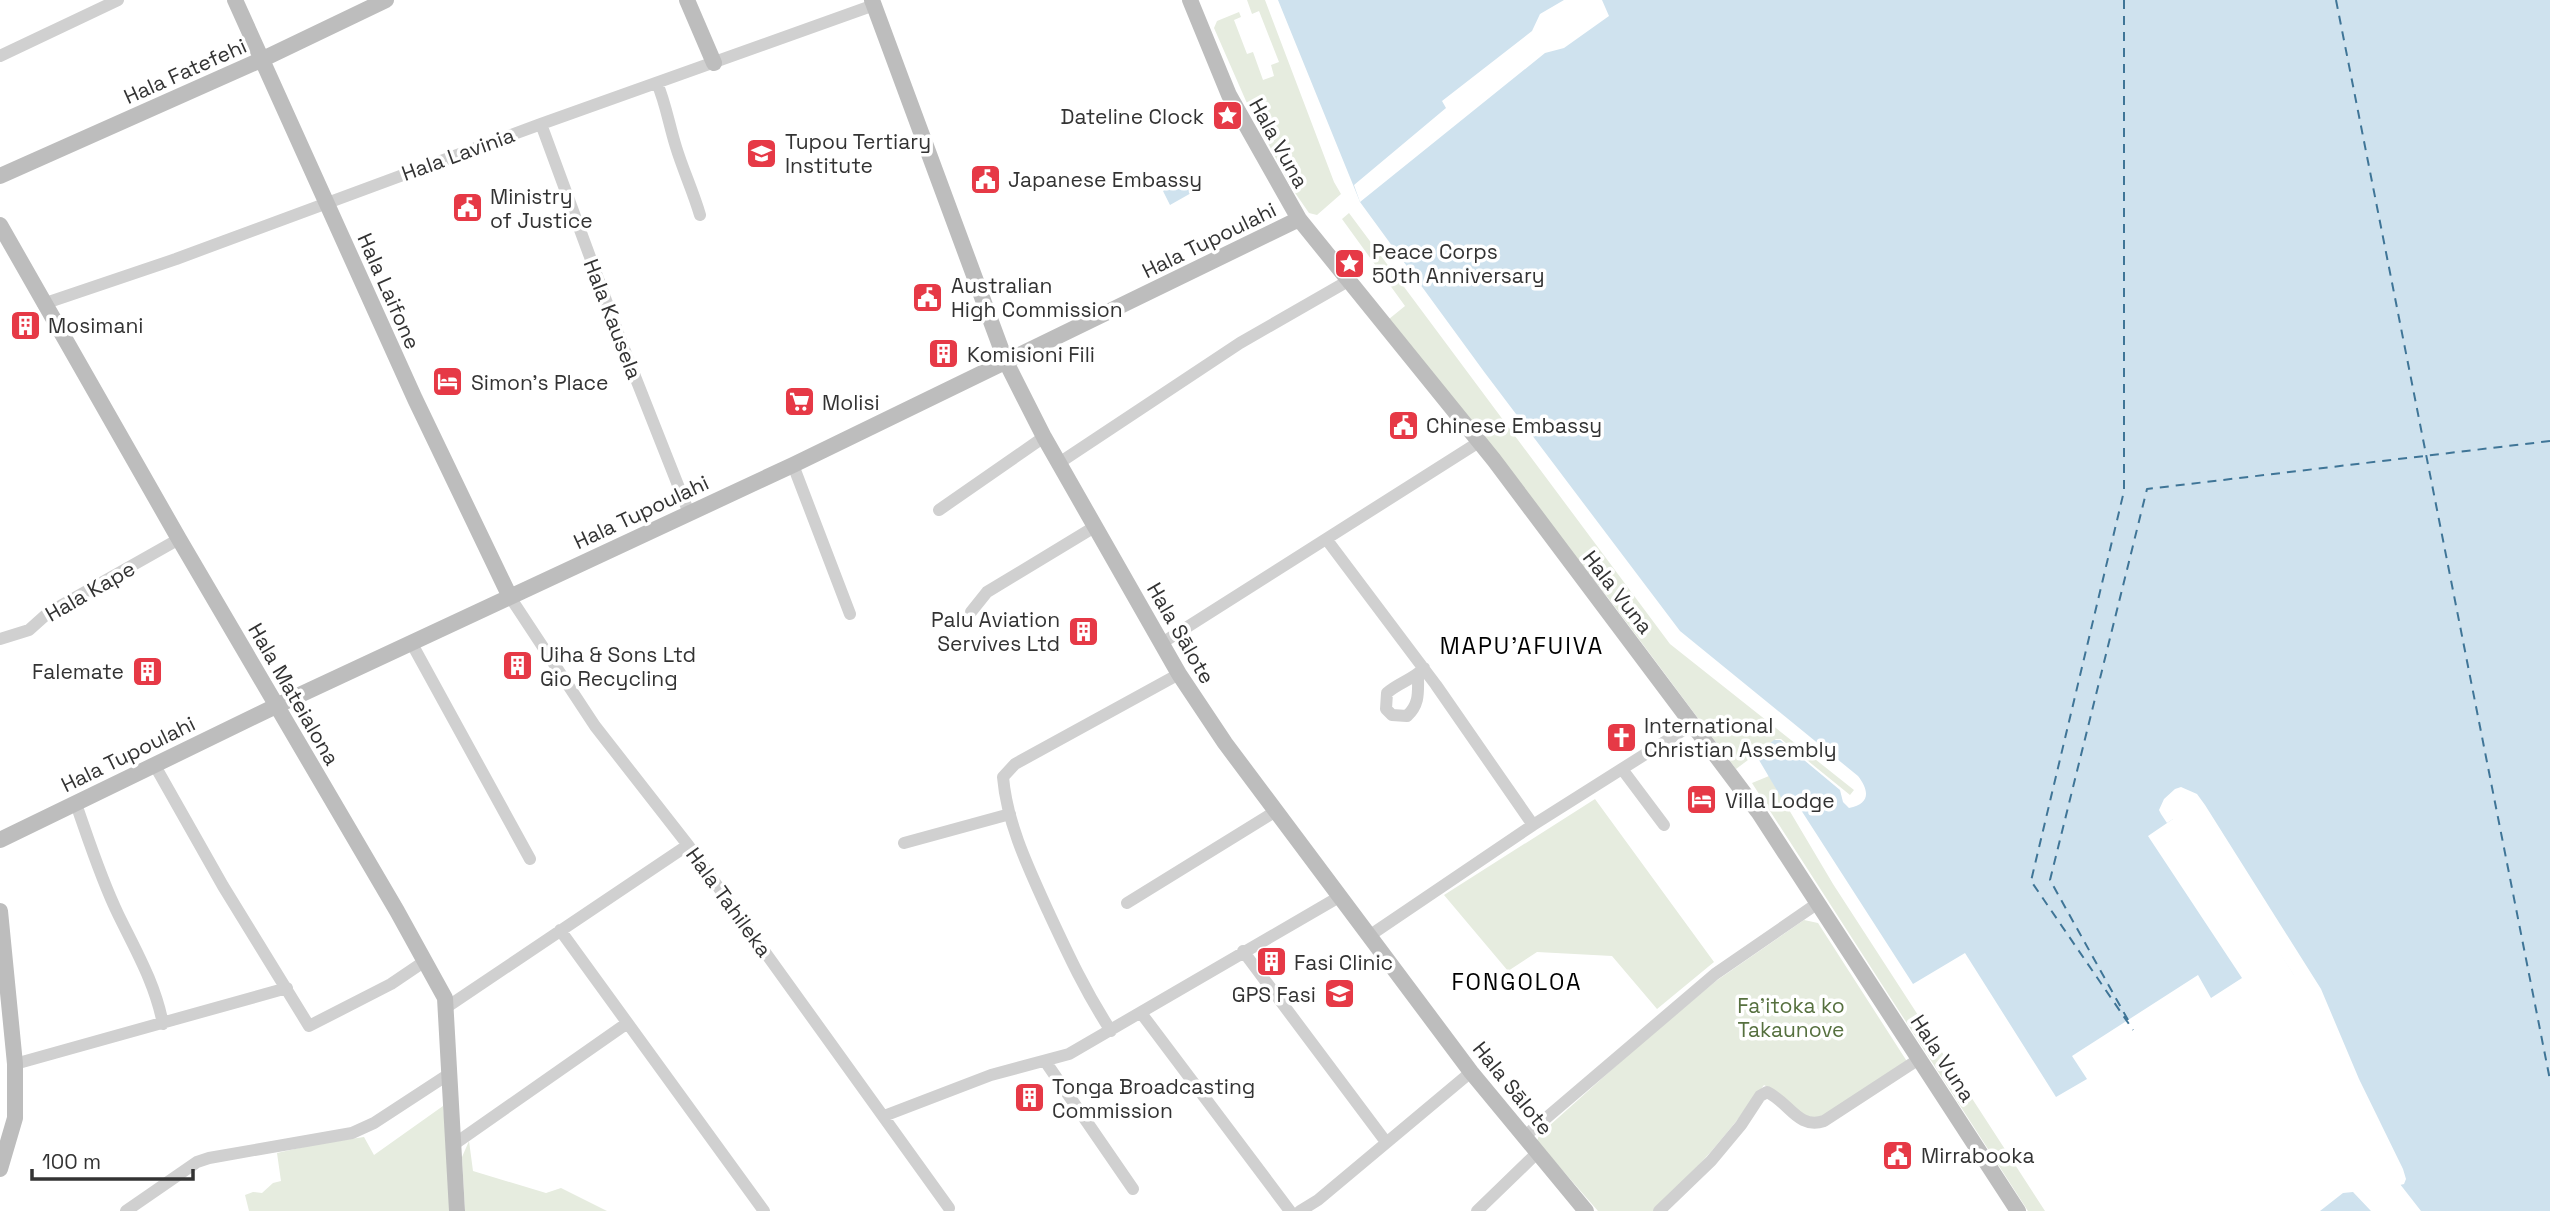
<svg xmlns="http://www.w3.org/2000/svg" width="2550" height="1211" viewBox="0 0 2550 1211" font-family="'Space Grotesk',sans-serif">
  <rect width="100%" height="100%" fill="#fff"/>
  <path fill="#e6ecdf" d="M 1247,0 L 1265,0 L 1334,182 L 1341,194 L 1317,215 L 1309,213 L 1291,187 L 1246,101 L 1214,28 L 1217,21 L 1239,12 L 1241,17 L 1234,20 L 1247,54 L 1253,52 L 1263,80 L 1274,76 L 1271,65 L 1279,62 L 1259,11 L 1252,14 Z
    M 1349,213 L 1670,644 L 1854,790 L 1850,795 L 1781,739 L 1776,739 L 1736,769 L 1606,595 L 1389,319 L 1405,306 L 1342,219 Z
    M 1769,776 L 1833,884 L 2045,1211 L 2028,1211 L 1752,783 Z
    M 1595,799 L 1714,962 L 1657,1009 L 1612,956 L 1537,952 L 1508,971 L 1444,895 Z
    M 1804,920 L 1818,923 L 1908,1063 L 1818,1120 C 1796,1116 1784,1094 1764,1085 C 1730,1131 1695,1173 1653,1211 L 1598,1211 L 1537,1141 L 1539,1135 L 1647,1038 L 1716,981 Z
    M 443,1106 L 453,1211 L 249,1211 L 245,1195 L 253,1192 L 262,1193 L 273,1183 L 281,1181 L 277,1153 L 317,1144 L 364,1137 L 374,1155 Z
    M 469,1141 L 473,1171 L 546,1193 L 561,1188 L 607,1211 L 465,1211 L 462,1157 Z"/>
  <path fill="#cfe2ee" d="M 1278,0 L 2550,0 L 2550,1211 L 2421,1211 L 2389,1170 L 2314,1007 L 2188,806 L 2174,807 L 2173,819 L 2148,836 L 2242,978 L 2211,998 L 2198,975 L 2072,1056 L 2087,1079 L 2056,1097 L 1965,953 L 1913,984 L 1801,810 L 1788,809 L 1756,755 L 1774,740 L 1780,740 L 1840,790 L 1843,802 L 1849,808 C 1871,804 1869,790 1858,776 L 1680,631 L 1485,373 L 1360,202 Z
    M 1186,179 L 1193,192 L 1170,205 L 1163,191 Z
    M 2353,1192 L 2371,1211 L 2320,1211 L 2343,1193 Z"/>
  <path fill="#fff" d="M 1564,0 L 1602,0 L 1609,16 L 1564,48 L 1545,53 L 1360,202 L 1354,185 L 1446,108 L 1442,101 L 1532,31 L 1540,14 Z
    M 2181,787 L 2197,794 L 2205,805 L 2321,989 L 2359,1079 L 2403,1169 L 2406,1179 L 2404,1184 L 2400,1185 L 2389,1171 L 2382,1169 L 2369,1132 L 2293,974 L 2189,812 L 2186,809 L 2176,810 L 2174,814 L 2176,817 L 2167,823 L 2161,814 L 2159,810 L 2164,799 L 2175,789 Z"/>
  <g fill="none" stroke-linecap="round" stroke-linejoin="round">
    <path stroke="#3f7597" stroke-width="2" stroke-dasharray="9 7" stroke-linecap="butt" d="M 2124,0 L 2124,491 L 2031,881 L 2133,1030
      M 2336,0 L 2550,1080
      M 2128,1020 L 2050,880 L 2147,489 L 2550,441"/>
    <path stroke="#d0d0d0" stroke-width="12" d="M 0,56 L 118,0
      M 657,83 C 666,104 669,125 676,147 C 683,170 693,191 700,215
      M 541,124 L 621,341 L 689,513
      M 43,304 L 176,259 L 541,124 L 874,5
      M 1059,463 L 1240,343 L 1348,281
      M 793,465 L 850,614
      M 939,510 L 1044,437
      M 1327,540 L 1436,685 L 1533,825
      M 510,597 L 595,726 L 688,845 L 949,1208
      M 971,612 L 987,592 L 1096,526
      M 0,639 L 29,630 L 48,613 L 179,539
      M 1162,643 L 1479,442
      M 412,644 L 530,859
      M 1418,675 C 1418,692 1420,704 1407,716 L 1392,715 L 1386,709 L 1387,693 C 1398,683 1414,679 1424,668
      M 154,764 L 223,886 L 309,1026 L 391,984 L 425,961
      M 1622,769 L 1664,825
      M 76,804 C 89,841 101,879 118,914 C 136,951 155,983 163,1024
      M 904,843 L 1010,814
      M 1127,903 L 1276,811
      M 560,930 L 764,1211
      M 1369,936 L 1533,825 L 1693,724
      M 1243,951 L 1386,1142
      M 444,1009 L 688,845
      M 1141,1013 L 1290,1211
      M 1111,1031 C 1085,991 1068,954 1048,911 C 1029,869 1007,824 1003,777 L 1015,764 L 1179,674
      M 1045,1061 L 1133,1189
      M 15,1064 L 287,988
      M 884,1116 L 991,1075 L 1069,1054 L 1339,897
      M 1524,1137 L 1715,974 L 1818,903
      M 453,1145 L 626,1024
      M 126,1211 L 197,1162 L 209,1158 L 352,1133 L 374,1123 L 449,1074
      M 1300,1211 L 1318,1200 L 1471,1072
      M 1477,1211 L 1537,1153
      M 1659,1211 L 1711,1161 L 1741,1125 L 1760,1096 L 1767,1092 C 1789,1102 1798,1130 1824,1121 L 1919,1059"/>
    <path stroke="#bdbdbd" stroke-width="16" d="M 235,0 L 415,399 L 510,597
      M 687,0 L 714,63
      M 872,0 L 1006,362 L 1044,437 L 1179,674 L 1225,743 L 1471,1072 L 1586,1211
      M 1190,0 L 1229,95 L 1299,219 L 1494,460 L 1759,813 L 2018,1211
      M 0,176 L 263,59 L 386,0
      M 0,225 L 179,539 L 397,911 L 445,998 L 457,1211
      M 0,840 L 276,706 L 793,465 L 1299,219
      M 0,911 L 15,1064 L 15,1118 L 0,1169"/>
  </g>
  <defs>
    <symbol id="sight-square" viewBox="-11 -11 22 22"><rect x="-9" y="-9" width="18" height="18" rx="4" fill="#e63946" stroke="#fff"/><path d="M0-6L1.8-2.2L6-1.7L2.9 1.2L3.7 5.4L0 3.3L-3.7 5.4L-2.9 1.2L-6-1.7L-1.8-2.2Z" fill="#fff"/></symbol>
    <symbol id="university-square" viewBox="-11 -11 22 22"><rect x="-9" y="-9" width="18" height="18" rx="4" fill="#e63946" stroke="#fff"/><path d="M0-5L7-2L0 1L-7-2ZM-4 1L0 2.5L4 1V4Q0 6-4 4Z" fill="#fff"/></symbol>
    <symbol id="civic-square" viewBox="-11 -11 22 22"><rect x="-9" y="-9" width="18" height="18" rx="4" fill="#e63946" stroke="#fff"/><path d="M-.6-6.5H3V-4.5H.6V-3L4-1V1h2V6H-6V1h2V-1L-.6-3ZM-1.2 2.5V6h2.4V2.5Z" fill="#fff"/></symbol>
    <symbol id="building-square" viewBox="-11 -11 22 22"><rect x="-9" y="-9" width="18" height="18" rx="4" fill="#e63946" stroke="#fff"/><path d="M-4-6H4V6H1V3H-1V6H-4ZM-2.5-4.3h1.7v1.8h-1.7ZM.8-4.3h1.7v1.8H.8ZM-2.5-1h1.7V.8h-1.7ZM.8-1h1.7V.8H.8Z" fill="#fff"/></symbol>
    <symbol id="hotel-square" viewBox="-11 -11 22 22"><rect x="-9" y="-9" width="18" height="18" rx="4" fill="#e63946" stroke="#fff"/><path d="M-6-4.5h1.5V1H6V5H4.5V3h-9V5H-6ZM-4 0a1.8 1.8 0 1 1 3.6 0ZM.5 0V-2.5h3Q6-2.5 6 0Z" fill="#fff"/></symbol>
    <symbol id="supermarket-square" viewBox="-11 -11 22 22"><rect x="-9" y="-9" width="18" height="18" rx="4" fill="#e63946" stroke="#fff"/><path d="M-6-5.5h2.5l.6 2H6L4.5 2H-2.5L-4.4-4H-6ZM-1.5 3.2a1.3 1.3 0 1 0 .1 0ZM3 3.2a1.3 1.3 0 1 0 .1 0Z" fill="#fff"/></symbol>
    <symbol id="church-square" viewBox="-11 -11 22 22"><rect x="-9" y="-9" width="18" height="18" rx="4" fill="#e63946" stroke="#fff"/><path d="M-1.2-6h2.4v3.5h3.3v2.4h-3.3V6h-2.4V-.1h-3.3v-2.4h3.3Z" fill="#fff"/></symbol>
    <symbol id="school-square" viewBox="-11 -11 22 22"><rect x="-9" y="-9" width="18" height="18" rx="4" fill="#e63946" stroke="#fff"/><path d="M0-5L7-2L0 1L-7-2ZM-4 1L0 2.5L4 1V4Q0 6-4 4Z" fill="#fff"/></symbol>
  </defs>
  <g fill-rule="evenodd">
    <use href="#sight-square" x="1210" y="98" width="35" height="35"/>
    <use href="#university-square" x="744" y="136" width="35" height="35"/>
    <use href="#civic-square" x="968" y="162" width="35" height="35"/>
    <use href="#civic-square" x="450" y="190" width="35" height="35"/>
    <use href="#sight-square" x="1332" y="246" width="35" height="35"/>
    <use href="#civic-square" x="910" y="280" width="35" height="35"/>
    <use href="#building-square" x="8" y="308" width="35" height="35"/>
    <use href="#building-square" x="926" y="336" width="35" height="35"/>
    <use href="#hotel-square" x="430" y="364" width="35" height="35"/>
    <use href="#supermarket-square" x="782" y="384" width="35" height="35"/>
    <use href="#civic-square" x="1386" y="408" width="35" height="35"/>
    <use href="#building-square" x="1066" y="614" width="35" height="35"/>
    <use href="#building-square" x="500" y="648" width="35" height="35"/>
    <use href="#building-square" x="130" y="654" width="35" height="35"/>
    <use href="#church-square" x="1604" y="720" width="35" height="35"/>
    <use href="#hotel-square" x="1684" y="782" width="35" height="35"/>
    <use href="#building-square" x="1254" y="944" width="35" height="35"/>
    <use href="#school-square" x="1322" y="976" width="35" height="35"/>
    <use href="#building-square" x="1012" y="1080" width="35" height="35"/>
    <use href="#civic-square" x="1880" y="1138" width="35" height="35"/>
  </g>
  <g text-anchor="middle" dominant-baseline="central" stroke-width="7" stroke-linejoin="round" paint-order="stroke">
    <g font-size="21" fill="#333" stroke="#fff">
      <text transform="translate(185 71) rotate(-24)">Hala Fatefehi</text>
      <text transform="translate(1279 143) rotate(61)">Hala Vuna</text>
      <text transform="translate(458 154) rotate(-20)">Hala Lavinia</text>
      <text transform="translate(1209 240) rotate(-26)">Hala Tupoulahi</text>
      <text transform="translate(389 291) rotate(66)">Hala Laifone</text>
      <text transform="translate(613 319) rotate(69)">Hala Kausela</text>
      <text transform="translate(641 512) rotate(-25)">Hala Tupoulahi</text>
      <text transform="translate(90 591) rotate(-30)">Hala Kape</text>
      <text transform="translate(1618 592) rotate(52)">Hala Vuna</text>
      <text transform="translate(1181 633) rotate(60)">Hala Sālote</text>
      <text transform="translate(294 694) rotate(60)">Hala Mateialona</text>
      <text transform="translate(128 754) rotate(-26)">Hala Tupoulahi</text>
      <text transform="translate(729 902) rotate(54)">Hala Tahileka</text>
      <text transform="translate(1943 1058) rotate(57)">Hala Vuna</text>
      <text transform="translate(1513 1088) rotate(51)">Hala Sālote</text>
    </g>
    <g font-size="21" fill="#333" stroke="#fff" text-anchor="start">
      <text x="1204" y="116" text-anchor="end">Dateline Clock</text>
      <text x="785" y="141">Tupou Tertiary<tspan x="785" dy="24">Institute</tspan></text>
      <text x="1008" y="179">Japanese Embassy</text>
      <text x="490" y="196">Ministry<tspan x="490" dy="24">of Justice</tspan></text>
      <text x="1372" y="251">Peace Corps<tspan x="1372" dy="24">50th Anniversary</tspan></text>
      <text x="951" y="285">Australian<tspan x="951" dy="24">High Commission</tspan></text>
      <text x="48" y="325">Mosimani</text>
      <text x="967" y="354">Komisioni Fili</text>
      <text x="471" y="382">Simon's Place</text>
      <text x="822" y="402">Molisi</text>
      <text x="1426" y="425">Chinese Embassy</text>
      <text x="1060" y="619" text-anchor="end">Palu Aviation<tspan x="1060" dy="24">Servives Ltd</tspan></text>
      <text x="540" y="654">Uiha &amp; Sons Ltd<tspan x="540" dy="24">Gio Recycling</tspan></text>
      <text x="124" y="671" text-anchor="end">Falemate</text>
      <text x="1644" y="725">International<tspan x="1644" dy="24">Christian Assembly</tspan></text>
      <text x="1725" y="800">Villa Lodge</text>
      <text x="1294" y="962">Fasi Clinic</text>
      <text x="1316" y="994" text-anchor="end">GPS Fasi</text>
      <text x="1052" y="1086">Tonga Broadcasting<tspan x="1052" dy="24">Commission</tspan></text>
      <text x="1921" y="1155">Mirrabooka</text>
    </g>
    <g font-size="21" fill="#56703f" stroke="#fff">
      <text x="1791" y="1005">Fa'itoka ko<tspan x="1791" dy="24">Takaunove</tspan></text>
    </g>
    <g font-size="23" letter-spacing="2" fill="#000" stroke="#fff">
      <text x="1522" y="646">MAPU'AFUIVA</text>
      <text x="1517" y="982">FONGOLOA</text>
    </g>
  </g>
  <path d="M32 1169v10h161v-10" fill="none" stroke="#333333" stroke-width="3.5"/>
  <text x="42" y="1169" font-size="21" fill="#333333" stroke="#ffffff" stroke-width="5" paint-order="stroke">100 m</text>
</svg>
